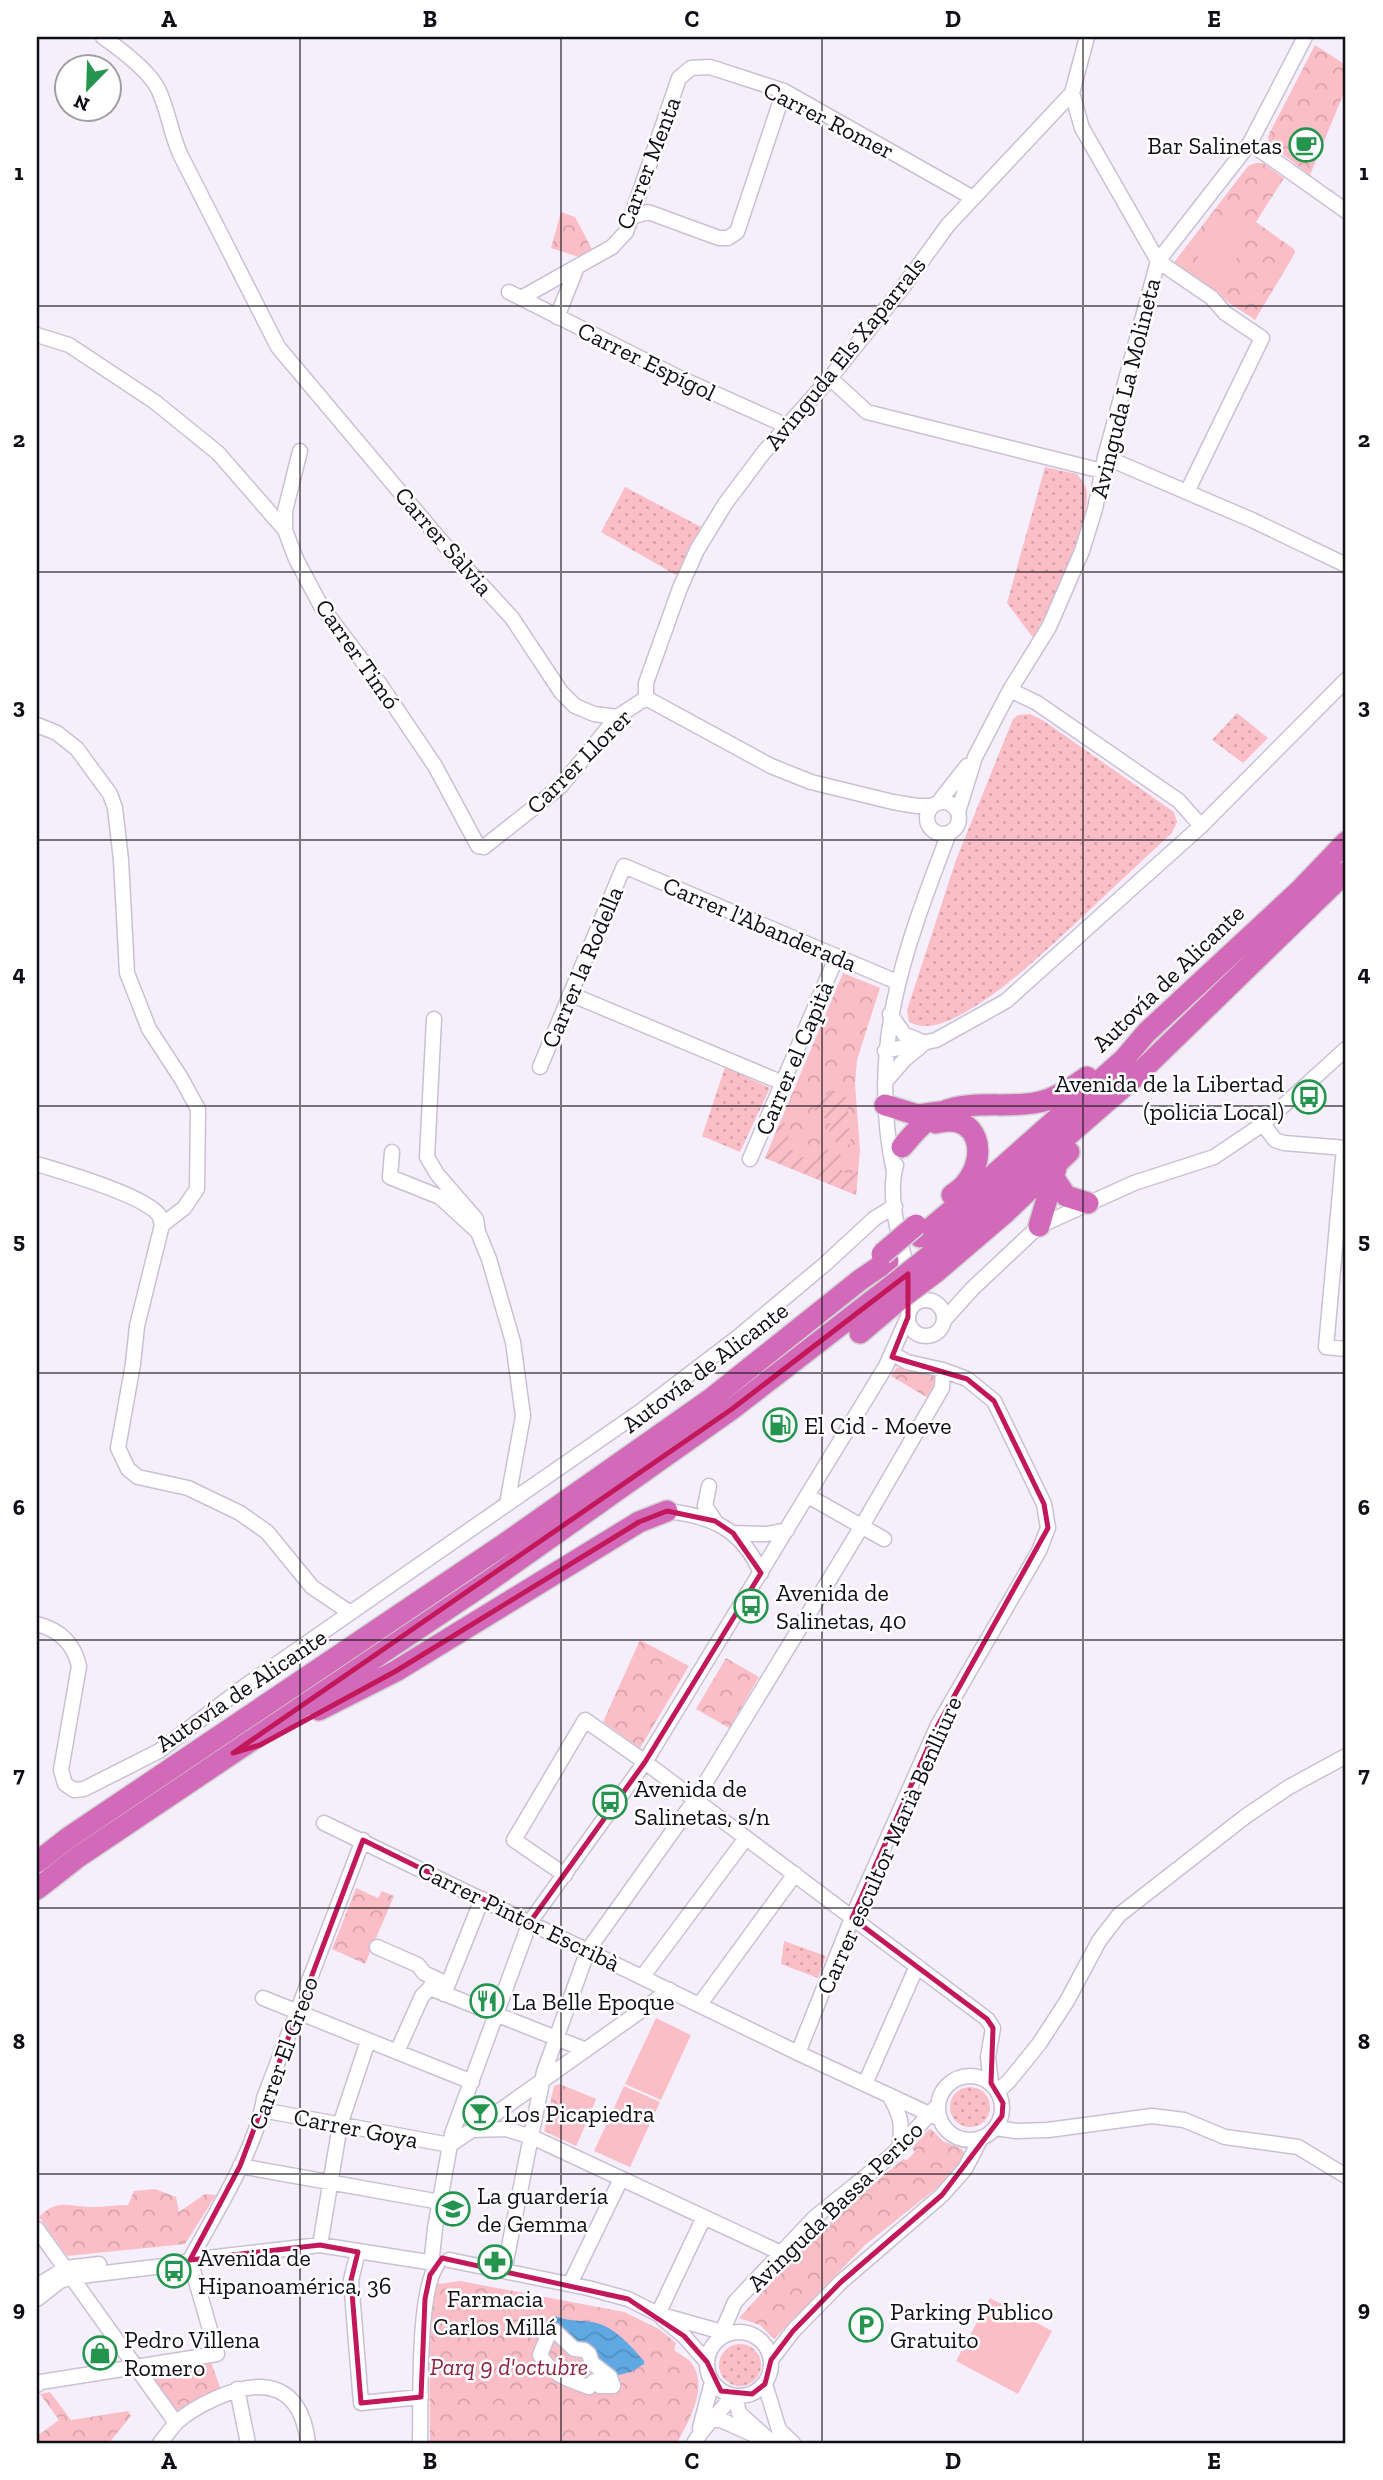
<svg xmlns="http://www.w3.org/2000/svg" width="1383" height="2480" viewBox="0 0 1383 2480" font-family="'Zilla Slab',serif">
  <defs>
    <pattern id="grass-dots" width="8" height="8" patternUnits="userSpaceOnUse" patternTransform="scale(1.75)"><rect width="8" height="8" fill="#fbbec7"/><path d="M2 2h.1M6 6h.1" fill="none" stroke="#d6a2aa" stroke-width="1.8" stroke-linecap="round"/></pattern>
    <pattern id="park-crowns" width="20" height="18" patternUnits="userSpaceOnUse" patternTransform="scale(1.75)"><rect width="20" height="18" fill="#fbbec7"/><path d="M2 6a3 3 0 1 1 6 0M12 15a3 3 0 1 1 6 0" fill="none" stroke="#d6a2aa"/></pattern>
    <pattern id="garden-furrows" width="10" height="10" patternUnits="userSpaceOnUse" patternTransform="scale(1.75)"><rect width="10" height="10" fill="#fbbec7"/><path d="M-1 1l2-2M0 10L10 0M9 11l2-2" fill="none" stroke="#d6a2aa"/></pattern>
    <pattern id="water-waves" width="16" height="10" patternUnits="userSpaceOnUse" patternTransform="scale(1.75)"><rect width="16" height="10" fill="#5fa8e2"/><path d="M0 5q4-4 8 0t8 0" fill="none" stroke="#528fc1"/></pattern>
  </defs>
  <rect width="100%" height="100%" fill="#f5effc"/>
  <path fill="url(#grass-dots)" d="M 1045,467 L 1077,474 C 1080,479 1084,483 1086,488 C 1094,520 1048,607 1034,639 L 1007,603 Z
    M 625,487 L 703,528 L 676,575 L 601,532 Z
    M 1237,713 L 1268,738 L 1243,763 L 1212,740 Z
    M 1030,714 L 1044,721 L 1174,812 L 1177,822 L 1172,833 C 1140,862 1109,892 1078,921 C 1043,953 1002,993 960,1015 C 945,1023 925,1031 909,1022 L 907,1010 L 956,860 L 1013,719 L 1018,715 Z
    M 725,1067 L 770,1088 L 740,1152 L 702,1136 Z
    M 784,1941 L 826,1956 L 818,1978 L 781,1964 Z
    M950 2107a20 20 0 1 1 40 0a20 20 0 1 1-40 0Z
    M719 2365a21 21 0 1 1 42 0a21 21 0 1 1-42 0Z"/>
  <path fill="url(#park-crowns)" d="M 1315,45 L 1346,65 L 1346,88 L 1310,175 L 1269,144 L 1268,136 Z
    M 1256,163 L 1263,163 L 1284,178 L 1256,222 L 1294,249 L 1295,253 L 1255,320 L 1172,265 L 1248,166 Z
    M 561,212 L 575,217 L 592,249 L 579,257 L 551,248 Z
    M 843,973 L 880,988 L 857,1060 L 855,1083 L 860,1151 L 856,1195 L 765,1158 Z
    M 897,1367 L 935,1376 L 938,1382 L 928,1398 L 891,1376 Z
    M 640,1640 L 689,1666 L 640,1748 L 603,1722 Z
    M 726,1658 L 759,1677 L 729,1728 L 696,1709 Z
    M 356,1888 L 378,1898 L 382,1891 L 394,1896 L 365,1964 L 332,1949 Z
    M 560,2084 L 596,2099 L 576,2146 L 544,2131 L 554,2086 Z
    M 931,2129 L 943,2141 L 962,2149 L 964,2153 L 962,2160 L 953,2175 L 865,2245 L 774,2339 L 760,2325 L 739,2318 L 802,2248 L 837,2215 L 903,2159 L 907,2160 L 915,2152 L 912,2148 L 928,2130 Z
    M 155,2189 L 176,2197 L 179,2212 L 205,2194 L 216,2195 L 185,2244 L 67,2256 L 39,2217 C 59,2197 69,2208 93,2207 C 104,2207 116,2205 128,2205 L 134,2191 Z
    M 460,2281 L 624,2312 L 659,2329 L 676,2343 L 674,2350 C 679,2354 688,2358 692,2364 C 709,2386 688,2423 677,2443 L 430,2443 C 430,2416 427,2300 438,2284 Z
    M 211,2362 L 221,2390 L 174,2412 L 151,2376 Z
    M 50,2392 L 71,2420 L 128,2411 L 131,2416 L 109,2443 L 37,2443 L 37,2436 L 59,2420 L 40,2394 Z"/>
  <path fill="url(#garden-furrows)" d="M 832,1091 L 841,1092 L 849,1101 C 846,1119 851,1129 850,1148 L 829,1139 L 830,1122 L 813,1109 L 820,1100 Z
    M 781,1120 L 789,1128 L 787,1146 L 802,1157 L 816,1161 L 820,1153 L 826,1149 L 843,1156 L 841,1169 L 849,1176 L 853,1175 L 852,1165 L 859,1156 L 856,1195 L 765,1158 Z"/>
  <path fill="#fbbec7" d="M 1226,212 L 1254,230 L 1219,286 L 1191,269 Z
    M 656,2018 L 691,2035 L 661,2100 L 625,2084 Z
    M 624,2086 L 660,2102 L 630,2167 L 594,2151 Z
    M 569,2088 L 596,2099 L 576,2146 L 549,2133 Z
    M 990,2298 L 1052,2331 L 1018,2394 L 956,2361 Z"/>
  <path fill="url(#water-waves)" d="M 555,2316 C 572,2323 586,2319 600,2324 C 617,2330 633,2348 644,2361 L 644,2364 L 631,2372 L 610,2377 L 553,2326 L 550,2320 Z"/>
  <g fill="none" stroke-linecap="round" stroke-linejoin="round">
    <defs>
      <path id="minor" d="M 103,37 C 120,49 151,72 159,91 C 168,111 171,133 180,154 L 278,347 L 442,542 L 512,618 L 561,692 L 575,706 L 594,714 L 617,717
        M 1072,93 L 1082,128 L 1158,261 L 1212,298 L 1225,313 L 1262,338 L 1187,492
        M 1250,143 L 1346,211
        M 632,217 L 648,212 L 719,238 L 728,238 L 737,232 L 784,91
        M 509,292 L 680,378 L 787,426
        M 521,298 L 612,247 L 626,232 L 679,78 L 691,68 L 710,67 L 784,91 L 973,198
        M 557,317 L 577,267
        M 37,335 L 69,345 L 155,402 L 218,453 L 285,530
        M 830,378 L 867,412 L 1102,471
        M 300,451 L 285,511 L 285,530 L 296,559 L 321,606 L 379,683 L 435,766 L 478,846 L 484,847 L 561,786 L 617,717 L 646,698
        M 1105,457 L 1252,520 L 1346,565
        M 1010,690 L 1037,703 L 1179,801 L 1201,826
        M 646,698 L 646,683 L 680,588 L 697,550 L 725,504 L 764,452 L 830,378 L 903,287 L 948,225 L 1072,93 L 1087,37
        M 646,698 L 771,766 L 811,782 L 893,802 L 917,806 L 933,806
        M 37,725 L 57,733 L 77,749 L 110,794 L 115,808 L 121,860 L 127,973 L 149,1029 L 181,1078 L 198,1109 L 197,1189 L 184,1208 L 162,1225
        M927 818a16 16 0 1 1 32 0a16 16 0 1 1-32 0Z
        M 938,803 L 967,766
        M 958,812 L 975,757 L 1010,690 L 1049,627 L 1082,551 L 1095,509 L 1105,457 L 1158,261 L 1250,143 L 1305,37
        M 570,994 L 783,1083
        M 890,1014 L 904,1034 L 925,1043
        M 434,1019 L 427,1157 L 437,1174 L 476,1219 L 478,1232 L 489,1259 L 513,1342 L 523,1416 L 507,1504
        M 885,1051 L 936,1040 L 1006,1001 L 1201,826 L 1346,680
        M 540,1067 L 624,866 L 897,982
        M 885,1082 L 905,1059 L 921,1046
        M 1263,1124 L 1275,1140 L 1284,1143 L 1346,1148
        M 1344,1148 L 1326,1347 L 1346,1349
        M 392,1152 L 390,1177 L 440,1197 L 477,1231
        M 750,1159 L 837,956
        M 37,1164 C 63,1172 144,1195 159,1215 C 160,1217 161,1222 162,1225 L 137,1326 L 133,1364 L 118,1448 L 128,1469 L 138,1477 L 188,1488 L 240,1513 L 267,1532 L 312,1587 L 349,1612
        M 896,1165 C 886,1200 902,1244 909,1279
        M 894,1172 C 867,1045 905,949 949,833
        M908 1318a18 18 0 1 1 36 0a18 18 0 1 1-36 0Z
        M 945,1319 L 972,1289 L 1039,1226 L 1134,1183 L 1214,1157 L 1263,1124 L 1346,1049
        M 709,1486 L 705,1506 L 715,1521
        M 808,1496 L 884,1539
        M 667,1511 C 712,1516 742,1529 761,1573
        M 733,1533 L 767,1534 L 787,1530
        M 37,1624 C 60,1630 74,1644 79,1666 L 61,1770 L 65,1784 L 74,1790 L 84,1789 L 159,1751 L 245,1686 L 641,1411 L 738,1337 L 824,1265 L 875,1218 L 895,1206
        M 324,1823 L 798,2053 L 940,2119
        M 565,1875 L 514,1840 L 585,1720 L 645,1762 L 987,2019 L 993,2028 L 988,2057 L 991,2083
        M 377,1947 L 418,1965 L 424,1973 L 443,1982
        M 643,1976 L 746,1838
        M 430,1988 L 586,2050
        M 444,1994 L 482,1899
        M 263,1998 L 472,2082
        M 700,2004 L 795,1874
        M 397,2052 L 422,1996 L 430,1988 L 434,1978
        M 798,2053 L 852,1918 L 938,1725 L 1039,1551 L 1048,1528 L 1044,1504 L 994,1401 L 967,1379 L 943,1370 L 907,1362 L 895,1355
        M938 2108a32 32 0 1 1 64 0a32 32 0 1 1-64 0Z
        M 865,2084 L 917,1966
        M 998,2091 L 1009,2081 L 1039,2044 L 1067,2001 L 1099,1941 L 1119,1915 L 1246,1816 L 1289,1787 L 1346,1756
        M 889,2095 C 901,2116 903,2123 899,2148
        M 262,2110 L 450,2145 L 472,2130 L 506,2129 L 532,2137 L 781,2253
        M 996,2128 L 1016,2131 L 1048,2130 L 1152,2116 L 1184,2120 L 1225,2137 L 1298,2147 L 1346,2176
        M 474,2129 L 670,1990
        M 240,2166 L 440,2202
        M 37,2229 L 176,2423
        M 320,2245 L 340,2125 L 368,2041
        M 358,2252 L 351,2280 L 361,2403 L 421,2397
        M 449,2260 L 588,2288 L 628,2299 L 658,2314 L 715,2330 L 725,2335
        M 434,2263 L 432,2256 L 435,2228 L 452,2134 L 530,1922 L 645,1762 L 886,1366 L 908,1317
        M 504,2271 L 544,2072 L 588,1950 L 695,1800 L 862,1526 L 942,1388 L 943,1370
        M 570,2284 L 621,2179
        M 37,2286 L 66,2268 L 99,2264
        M 37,2299 L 60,2281 L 72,2277 L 180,2264 L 190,2260 L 320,2245 L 434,2263
        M 658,2314 L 704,2217
        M 663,2319 L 684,2336 L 707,2362
        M 555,2331 L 574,2349 L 584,2350 L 589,2354 L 592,2363 L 610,2377 L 613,2386 L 600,2386 L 594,2381 L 589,2387 C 568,2380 551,2374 540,2355 L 549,2333 Z
        M707 2364a32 32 0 1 1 64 0a32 32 0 1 1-64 0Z
        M 726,2334 L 725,2325 L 735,2302 L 814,2218 L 892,2155 L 938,2105
        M 771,2360 L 793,2331 L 841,2282 L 942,2195 L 965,2169 L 980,2140
        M 765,2384 L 779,2430 L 793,2443
        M 37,2385 L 41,2382 L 217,2354 L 190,2260 C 214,2215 257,2148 264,2098 L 363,1840
        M 237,2389 L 248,2443
        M 735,2396 L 739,2413 L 767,2438 L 777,2443
        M 710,2420 L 721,2420 L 761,2438
        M 700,2428 L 712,2382
        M 160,2443 C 166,2436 171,2428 177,2422 C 188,2412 201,2405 214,2399 C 264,2376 301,2384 308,2443
        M 420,2443 C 421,2405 417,2293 437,2265
        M 694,2443 C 704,2425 720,2413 732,2396"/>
      <path id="highway" d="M 885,1105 L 918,1115 L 940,1112
        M 936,1123 C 979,1111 989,1156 965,1184 C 962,1188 956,1192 952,1195
        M 902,1147 C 913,1134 926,1118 942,1112 C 970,1100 1004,1108 1034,1103 C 1054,1100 1071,1088 1087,1077
        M 1054,1178 L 1066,1196 L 1088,1203
        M 1039,1226 L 1056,1168
        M 920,1237 L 991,1177 L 1124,1059 L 1147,1032 L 1299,891 L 1346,842
        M 928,1257 L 1135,1077 L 1346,872
        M 936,1272 L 1005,1213 L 1069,1152
        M 860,1333 L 900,1299
        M 319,1710 L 396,1671 L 639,1522 L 667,1511
        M 37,1862 L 68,1838 L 503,1545 L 712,1398 L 860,1280 L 888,1261
        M 37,1889 L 78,1857 L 486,1583 L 732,1409 L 895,1283"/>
    </defs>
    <use href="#minor" stroke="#cac0d6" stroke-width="17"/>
    <use href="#highway" stroke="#d4d4d5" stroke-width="24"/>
    <use href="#minor" stroke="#fff" stroke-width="14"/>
    <use href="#highway" stroke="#d36ab9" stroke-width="21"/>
    <defs>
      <path id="highway-bridge" d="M 882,1254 L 916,1225
        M 895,1283 L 928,1257
        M 900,1299 L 936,1272"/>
    </defs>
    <use href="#highway-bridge" stroke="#d4d4d5" stroke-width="24" stroke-linecap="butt"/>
    <use href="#highway-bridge" stroke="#d36ab9" stroke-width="21"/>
  </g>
  <path fill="none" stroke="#c2185b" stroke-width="5" stroke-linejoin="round" d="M 908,1274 L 908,1317 L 892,1357 L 967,1379 L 994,1401 L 1044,1504 L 1048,1528 L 938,1725 L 852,1918 L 987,2019 L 993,2028 L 991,2083 L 1003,2103 L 1002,2116 L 942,2195 L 841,2282 L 793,2331 L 771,2360 L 765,2384 L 752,2394 L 721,2391 L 707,2362 L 684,2336 L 628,2299 L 442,2258 L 430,2275 L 425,2299 L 421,2397 L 361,2403 L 351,2280 L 358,2252 L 320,2245 L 190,2260 L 240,2166 L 363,1840 L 530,1922 L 645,1762 L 761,1573 L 733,1533 L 715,1521 L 667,1511 L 639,1522 L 396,1671 L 260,1745 L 233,1753 L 732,1409 Z"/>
  <path fill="none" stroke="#110e15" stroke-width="2" stroke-opacity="0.55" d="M 300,37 L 300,2443M 561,37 L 561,2443M 822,37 L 822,2443M 1083,37 L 1083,2443M 37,306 L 1346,306M 37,572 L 1346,572M 37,840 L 1346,840M 37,1106 L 1346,1106M 37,1373 L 1346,1373M 37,1640 L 1346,1640M 37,1908 L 1346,1908M 37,2174 L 1346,2174"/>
  <defs>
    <symbol id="cafe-ring" viewBox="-11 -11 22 22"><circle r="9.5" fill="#fff" stroke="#24944e" stroke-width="1.5"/><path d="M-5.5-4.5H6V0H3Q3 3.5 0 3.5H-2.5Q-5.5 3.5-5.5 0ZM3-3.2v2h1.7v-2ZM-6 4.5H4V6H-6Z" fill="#24944e"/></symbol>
    <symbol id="bus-ring" viewBox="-11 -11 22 22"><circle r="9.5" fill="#fff" stroke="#24944e" stroke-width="1.5"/><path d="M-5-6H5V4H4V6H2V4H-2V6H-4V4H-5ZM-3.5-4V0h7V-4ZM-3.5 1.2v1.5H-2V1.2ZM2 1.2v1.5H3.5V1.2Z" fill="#24944e"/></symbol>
    <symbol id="fuel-ring" viewBox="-11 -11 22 22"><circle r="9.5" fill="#fff" stroke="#24944e" stroke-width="1.5"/><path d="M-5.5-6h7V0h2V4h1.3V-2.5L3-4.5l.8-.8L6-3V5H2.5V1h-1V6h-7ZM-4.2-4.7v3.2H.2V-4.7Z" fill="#24944e"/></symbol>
    <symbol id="restaurant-ring" viewBox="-11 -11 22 22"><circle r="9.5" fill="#fff" stroke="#24944e" stroke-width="1.5"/><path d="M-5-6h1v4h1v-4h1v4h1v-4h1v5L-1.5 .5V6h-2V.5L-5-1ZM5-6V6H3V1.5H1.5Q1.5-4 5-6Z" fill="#24944e"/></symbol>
    <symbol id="bar-ring" viewBox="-11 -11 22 22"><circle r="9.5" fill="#fff" stroke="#24944e" stroke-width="1.5"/><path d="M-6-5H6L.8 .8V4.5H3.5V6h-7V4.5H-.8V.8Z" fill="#24944e"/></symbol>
    <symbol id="school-ring" viewBox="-11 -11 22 22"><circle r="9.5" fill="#fff" stroke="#24944e" stroke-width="1.5"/><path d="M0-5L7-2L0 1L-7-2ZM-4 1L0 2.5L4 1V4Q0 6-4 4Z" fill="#24944e"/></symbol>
    <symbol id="pharmacy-ring" viewBox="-11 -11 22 22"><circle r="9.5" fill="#fff" stroke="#24944e" stroke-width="1.5"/><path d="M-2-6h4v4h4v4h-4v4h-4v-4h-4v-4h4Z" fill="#24944e"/></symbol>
    <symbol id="parking-ring" viewBox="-11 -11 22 22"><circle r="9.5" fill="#fff" stroke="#24944e" stroke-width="1.5"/><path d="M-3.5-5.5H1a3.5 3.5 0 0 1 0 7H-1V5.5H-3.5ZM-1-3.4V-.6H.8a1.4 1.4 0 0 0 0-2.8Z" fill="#24944e"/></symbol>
    <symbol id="shop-ring" viewBox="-11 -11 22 22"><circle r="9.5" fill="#fff" stroke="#24944e" stroke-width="1.5"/><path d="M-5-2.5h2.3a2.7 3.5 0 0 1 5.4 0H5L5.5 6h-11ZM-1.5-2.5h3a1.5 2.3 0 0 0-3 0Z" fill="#24944e"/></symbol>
  </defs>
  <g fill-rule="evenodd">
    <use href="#cafe-ring" x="1287" y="126" width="38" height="38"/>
    <use href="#bus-ring" x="1290" y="1078" width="38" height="38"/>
    <use href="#fuel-ring" x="761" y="1406" width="38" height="38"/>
    <use href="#bus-ring" x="732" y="1587" width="38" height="38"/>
    <use href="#bus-ring" x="591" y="1783" width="38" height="38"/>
    <use href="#restaurant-ring" x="468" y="1982" width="38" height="38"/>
    <use href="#bar-ring" x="461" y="2094" width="38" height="38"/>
    <use href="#school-ring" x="434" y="2190" width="38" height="38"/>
    <use href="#pharmacy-ring" x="476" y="2243" width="38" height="38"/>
    <use href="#bus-ring" x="155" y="2252" width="38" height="38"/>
    <use href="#parking-ring" x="847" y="2306" width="38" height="38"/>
    <use href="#shop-ring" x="81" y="2334" width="38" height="38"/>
  </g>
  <g text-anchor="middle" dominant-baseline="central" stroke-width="5" stroke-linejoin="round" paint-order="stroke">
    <g font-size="24" fill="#110e15" stroke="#fff">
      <text transform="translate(829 120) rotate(27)">Carrer Romer</text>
      <text transform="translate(648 163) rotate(-69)">Carrer Menta</text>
      <text transform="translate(845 353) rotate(-51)">Avinguda Els Xaparrals</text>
      <text transform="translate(647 361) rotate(26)">Carrer Espígol</text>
      <text transform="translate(1125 388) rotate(-76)">Avinguda La Molineta</text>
      <text transform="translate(444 541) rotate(49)">Carrer Sàlvia</text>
      <text transform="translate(358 654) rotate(55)">Carrer Timó</text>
      <text transform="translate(579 761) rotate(-45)">Carrer Llorer</text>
      <text transform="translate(760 924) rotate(23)">Carrer l'Abanderada</text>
      <text transform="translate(582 967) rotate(-67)">Carrer la Rodella</text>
      <text transform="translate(1168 978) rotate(-44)">Autovía de Alicante</text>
      <text transform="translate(794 1058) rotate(-67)">Carrer el Capità</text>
      <text transform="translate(705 1367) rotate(-37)">Autovía de Alicante</text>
      <text transform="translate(241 1690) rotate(-34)">Autovía de Alicante</text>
      <text transform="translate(889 1845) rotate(-66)">Carrer escultor Marià Benlliure</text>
      <text transform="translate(519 1916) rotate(26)">Carrer Pintor Escribà</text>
      <text transform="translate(283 2053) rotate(-70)">Carrer El Greco</text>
      <text transform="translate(356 2128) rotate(11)">Carrer Goya</text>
      <text transform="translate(835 2206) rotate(-44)">Avinguda Bassa Perico</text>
    </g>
    <g font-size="24" fill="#110e15" stroke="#fff" text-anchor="start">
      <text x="1282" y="145" text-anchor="end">Bar Salinetas</text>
      <text x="1284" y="1083" text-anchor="end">Avenida de la Libertad<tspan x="1284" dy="28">(policia Local)</tspan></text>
      <text x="804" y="1425">El Cid - Moeve</text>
      <text x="776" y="1592">Avenida de<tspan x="776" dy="28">Salinetas, 40</tspan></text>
      <text x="634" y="1788">Avenida de<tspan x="634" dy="28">Salinetas, s/n</tspan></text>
      <text x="512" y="2001">La Belle Epoque</text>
      <text x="504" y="2113">Los Picapiedra</text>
      <text x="477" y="2195">La guardería<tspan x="477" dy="28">de Gemma</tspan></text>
      <text x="198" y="2257">Avenida de<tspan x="198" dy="28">Hipanoamérica, 36</tspan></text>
      <text x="495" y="2298" text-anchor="middle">Farmacia<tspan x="495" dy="28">Carlos Millá</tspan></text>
      <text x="890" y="2311">Parking Publico<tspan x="890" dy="28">Gratuito</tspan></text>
      <text x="124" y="2339">Pedro Villena<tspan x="124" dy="28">Romero</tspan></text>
    </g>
    <g font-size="24" font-style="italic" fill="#8e2342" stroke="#fff">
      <text x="509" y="2366">Parq 9 d'octubre</text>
    </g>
  </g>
  <rect width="1383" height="2480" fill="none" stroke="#ffffff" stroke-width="77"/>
  <g transform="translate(88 88) rotate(203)"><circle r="33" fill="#ffffff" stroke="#a09fa1" stroke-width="2"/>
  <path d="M0-5L12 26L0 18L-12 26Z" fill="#24944e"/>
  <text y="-10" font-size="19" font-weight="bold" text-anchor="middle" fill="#110e15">N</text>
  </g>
  <rect x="38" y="38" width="1306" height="2404" fill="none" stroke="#110e15" stroke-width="2.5"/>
  <g font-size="23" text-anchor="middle" font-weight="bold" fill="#110e15">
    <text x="169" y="27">A</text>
    <text x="430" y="27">B</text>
    <text x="692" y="27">C</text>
    <text x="953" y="27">D</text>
    <text x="1214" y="27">E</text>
    <text x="19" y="180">1</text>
    <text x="1364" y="180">1</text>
    <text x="19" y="447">2</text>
    <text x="1364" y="447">2</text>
    <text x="19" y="714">3</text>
    <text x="1364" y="714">3</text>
    <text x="19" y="981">4</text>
    <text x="1364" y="981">4</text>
    <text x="19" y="1248">5</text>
    <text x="1364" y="1248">5</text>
    <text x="19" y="1515">6</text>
    <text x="1364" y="1515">6</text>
    <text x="19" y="1782">7</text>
    <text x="1364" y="1782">7</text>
    <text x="19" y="2049">8</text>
    <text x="1364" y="2049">8</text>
    <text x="19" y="2316">9</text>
    <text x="1364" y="2316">9</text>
    <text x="169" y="2469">A</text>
    <text x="430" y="2469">B</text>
    <text x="692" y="2469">C</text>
    <text x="953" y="2469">D</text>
    <text x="1214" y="2469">E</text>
  </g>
</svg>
